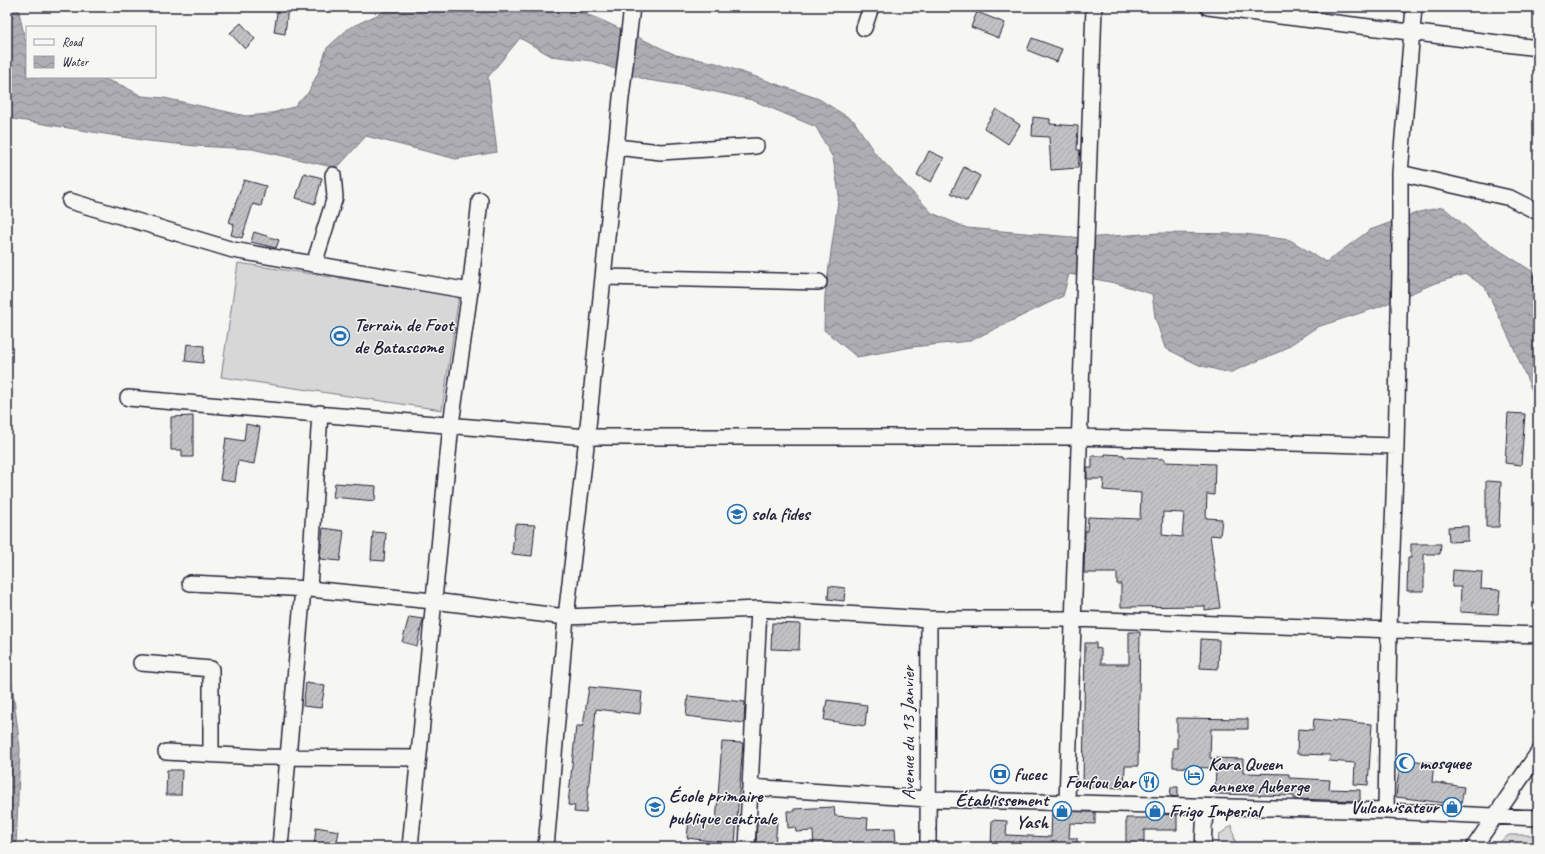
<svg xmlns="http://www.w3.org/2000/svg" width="1545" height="854" viewBox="0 0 1545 854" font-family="Caveat,sans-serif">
  <defs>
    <pattern id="water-waves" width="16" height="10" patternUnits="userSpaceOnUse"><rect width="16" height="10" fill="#adadb3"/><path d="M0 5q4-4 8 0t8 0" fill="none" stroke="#8c8c93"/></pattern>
    <pattern id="building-hatch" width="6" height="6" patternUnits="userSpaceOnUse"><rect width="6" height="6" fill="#c2c2c4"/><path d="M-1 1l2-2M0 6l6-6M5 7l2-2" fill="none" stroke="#a6a6a9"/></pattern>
  </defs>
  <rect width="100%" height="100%" fill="#f6f6f2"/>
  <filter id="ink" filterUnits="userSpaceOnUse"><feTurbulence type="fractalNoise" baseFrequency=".025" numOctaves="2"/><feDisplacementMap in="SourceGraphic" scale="8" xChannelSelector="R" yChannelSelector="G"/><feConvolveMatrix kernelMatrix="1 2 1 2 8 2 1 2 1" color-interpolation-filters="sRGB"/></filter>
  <g filter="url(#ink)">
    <path fill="#d7d7d7" stroke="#7c7c89" d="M 238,263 L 459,296 L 442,410 L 221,377 Z
      M 1232,825 L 1236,847 L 1217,847 L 1219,835 Z
      M 1509,835 L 1538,835 L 1538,847 L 1496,847 L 1501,841 Z"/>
    <path fill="url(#water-waves)" stroke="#757583" d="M 7,7 L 18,7 L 25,40 L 27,41 L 27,77 L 99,77 L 123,86 L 142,96 L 164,98 L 246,116 L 269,114 L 293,107 L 308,93 L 318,73 L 327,48 L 349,28 L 394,7 L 565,7 L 599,19 L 676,55 L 716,63 L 819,99 L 854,121 L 874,152 L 932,213 L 967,228 L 1083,238 L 1159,233 L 1245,234 L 1290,240 L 1326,262 L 1370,230 L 1419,212 L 1443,207 L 1477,236 L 1538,275 L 1538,466 L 1536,400 L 1513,346 L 1485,287 L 1466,274 L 1435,283 L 1379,307 L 1317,327 L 1281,351 L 1229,373 L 1199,365 L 1165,348 L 1155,317 L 1152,294 L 1115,283 L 1069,274 L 1063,296 L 970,341 L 912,347 L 857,357 L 824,330 L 825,295 L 839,194 L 833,158 L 816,127 L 752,100 L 693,87 L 647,80 L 592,61 L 551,56 L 520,38 L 488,77 L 497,152 L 456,159 L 366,136 L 337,168 L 252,149 L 196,146 L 148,141 L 7,118 Z
      M 7,642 L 20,748 L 16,847 L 7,847 Z"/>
    <path fill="url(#building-hatch)" stroke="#22223b" fill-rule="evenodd" d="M 278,7 L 288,7 L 285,34 L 274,32 Z
      M 977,12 L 1005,23 L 999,38 L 971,27 Z
      M 241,23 L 255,39 L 245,49 L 230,33 Z
      M 1032,38 L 1062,49 L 1057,62 L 1027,50 Z
      M 996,109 L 1020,125 L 1008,144 L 984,128 Z
      M 1033,117 L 1050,119 L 1050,124 L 1078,126 L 1077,150 L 1080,150 L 1078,168 L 1051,170 L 1049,137 L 1032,136 Z
      M 929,151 L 944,158 L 931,182 L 917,175 Z
      M 964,167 L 980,176 L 967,201 L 951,193 Z
      M 304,173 L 322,178 L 315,204 L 296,198 Z
      M 244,180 L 266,186 L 261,206 L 253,204 L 242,238 L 231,235 L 234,224 L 229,222 Z
      M 254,232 L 279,240 L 276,248 L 251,242 Z
      M 187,344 L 204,346 L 203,363 L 185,361 Z
      M 1508,413 L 1525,414 L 1521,465 L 1505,463 Z
      M 193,416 L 193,457 L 182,457 L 182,450 L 171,450 L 171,417 Z
      M 246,424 L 260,427 L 254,464 L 238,461 L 235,482 L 220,480 L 226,438 L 244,441 Z
      M 1105,454 L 1124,455 L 1124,457 L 1165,459 L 1165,462 L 1215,464 L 1214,495 L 1207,494 L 1206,518 L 1222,519 L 1220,536 L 1210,535 L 1220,608 L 1205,610 L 1205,606 L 1121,607 L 1121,584 L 1117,584 L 1117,573 L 1084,573 L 1085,531 L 1087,531 L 1088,517 L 1140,519 L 1141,493 L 1103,490 L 1104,479 L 1087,479 L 1087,468 L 1092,468 L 1092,456 L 1105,456 ZM 1163,512 L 1184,513 L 1182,537 L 1162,535 Z
      M 1486,481 L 1501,482 L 1499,527 L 1486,527 Z
      M 335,483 L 376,486 L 375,501 L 333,497 Z
      M 515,524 L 535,525 L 532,556 L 512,554 Z
      M 1468,526 L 1468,541 L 1449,542 L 1448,527 Z
      M 323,528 L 344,531 L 340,561 L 320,559 Z
      M 373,532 L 386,533 L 384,561 L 371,560 Z
      M 1411,544 L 1441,544 L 1440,554 L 1424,554 L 1424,591 L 1407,591 L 1408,558 L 1411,558 Z
      M 1453,570 L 1482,572 L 1481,589 L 1500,590 L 1498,614 L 1460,612 L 1461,587 L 1452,587 Z
      M 829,586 L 845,588 L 844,601 L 828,599 Z
      M 409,617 L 423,619 L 417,646 L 402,642 Z
      M 772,623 L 800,624 L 799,650 L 771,649 Z
      M 1129,632 L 1140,632 L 1138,766 L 1125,766 L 1124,788 L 1083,787 L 1085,643 L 1096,643 L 1096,648 L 1101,649 L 1101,664 L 1129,664 Z
      M 1201,639 L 1219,640 L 1218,669 L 1200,668 Z
      M 306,683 L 325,686 L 321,708 L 303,706 Z
      M 589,687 L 642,692 L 640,714 L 596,709 L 586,813 L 574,812 L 575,806 L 568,805 L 576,726 L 583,726 Z
      M 688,696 L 745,702 L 744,723 L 686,716 Z
      M 827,700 L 867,705 L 865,726 L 824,720 Z
      M 1177,718 L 1248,719 L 1248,729 L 1211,729 L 1210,758 L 1243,759 L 1243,773 L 1289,774 L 1289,778 L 1330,780 L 1329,789 L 1360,790 L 1360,801 L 1294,799 L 1294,796 L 1215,794 L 1216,768 L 1173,767 L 1173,748 L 1177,748 Z
      M 1314,719 L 1372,724 L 1368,785 L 1354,784 L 1355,763 L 1329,761 L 1330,755 L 1297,754 L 1298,729 L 1313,730 Z
      M 722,742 L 743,743 L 735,844 L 687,838 L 689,820 L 716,823 Z
      M 1400,759 L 1434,763 L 1432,782 L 1464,787 L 1461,805 L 1396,797 Z
      M 167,770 L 182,770 L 181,795 L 166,795 Z
      M 1171,787 L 1178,787 L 1178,797 L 1170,796 Z
      M 834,807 L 835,816 L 868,818 L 867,829 L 895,828 L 896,844 L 866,845 L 866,847 L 814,847 L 813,831 L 796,832 L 795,827 L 788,828 L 787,811 L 794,811 L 794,809 Z
      M 1052,811 L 1095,812 L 1095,824 L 1070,823 L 1069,838 L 1077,838 L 1077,847 L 991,847 L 992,820 L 1007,821 L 1006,835 L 1051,837 Z
      M 1147,814 L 1177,815 L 1177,830 L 1144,830 L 1144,847 L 1126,847 L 1126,818 L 1147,818 Z
      M 757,821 L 777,822 L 775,847 L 756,847 Z
      M 316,827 L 339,831 L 336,847 L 314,847 Z"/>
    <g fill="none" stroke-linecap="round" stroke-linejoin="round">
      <defs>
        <path id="minor" d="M 1208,7 L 1538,48
          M 864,28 L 871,7
          M 616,147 L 661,152 L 756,146
          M 1400,173 L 1510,198 L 1538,212
          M 70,201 L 233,250 L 470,291
          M 314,264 L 335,197 L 333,175
          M 603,277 L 819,282
          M 128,398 L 587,437 L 1079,437 L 1396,446
          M 190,583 L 309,589 L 433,601 L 566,617 L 759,609 L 929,619 L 1073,619 L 1538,635
          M 309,589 L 320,413
          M 141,663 L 211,669 L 211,754
          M 166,752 L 257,757 L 417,758
          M 751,787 L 927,799 L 1386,811 L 1538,818
          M 1067,801 L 1094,7
          M 1386,811 L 1389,628 L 1396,446 L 1400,272 L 1400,173 L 1414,7
          M 280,847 L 303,589
          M 410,847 L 451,424 L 470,291 L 480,200
          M 546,847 L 566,617 L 587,437 L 621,98 L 632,7
          M 747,847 L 759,609
          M 928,847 L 929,619
          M 1203,847 L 1205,808
          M 1474,847 L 1538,753"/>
      </defs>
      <use href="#minor" stroke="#22223b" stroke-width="18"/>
      <use href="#minor" stroke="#f6f6f2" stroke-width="15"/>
    </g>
  </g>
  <defs>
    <symbol id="stadium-ring" viewBox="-11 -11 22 22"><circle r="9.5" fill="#f6f6f2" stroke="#1f6fb2" stroke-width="1.5"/><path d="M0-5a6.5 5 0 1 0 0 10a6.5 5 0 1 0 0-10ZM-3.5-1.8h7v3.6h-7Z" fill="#1f6fb2"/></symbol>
    <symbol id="school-ring" viewBox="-11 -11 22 22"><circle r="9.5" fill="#f6f6f2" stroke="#1f6fb2" stroke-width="1.5"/><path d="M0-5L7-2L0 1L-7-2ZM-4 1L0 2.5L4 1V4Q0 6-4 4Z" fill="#1f6fb2"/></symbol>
    <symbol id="mosque-ring" viewBox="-11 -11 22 22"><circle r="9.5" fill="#f6f6f2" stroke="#1f6fb2" stroke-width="1.5"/><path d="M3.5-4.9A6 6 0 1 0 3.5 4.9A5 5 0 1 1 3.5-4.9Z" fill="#1f6fb2"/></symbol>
    <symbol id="bank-ring" viewBox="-11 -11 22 22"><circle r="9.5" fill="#f6f6f2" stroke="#1f6fb2" stroke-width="1.5"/><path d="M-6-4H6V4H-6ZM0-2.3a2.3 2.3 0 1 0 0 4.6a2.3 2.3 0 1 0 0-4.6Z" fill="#1f6fb2"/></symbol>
    <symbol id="hotel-ring" viewBox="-11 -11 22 22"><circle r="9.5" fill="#f6f6f2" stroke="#1f6fb2" stroke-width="1.5"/><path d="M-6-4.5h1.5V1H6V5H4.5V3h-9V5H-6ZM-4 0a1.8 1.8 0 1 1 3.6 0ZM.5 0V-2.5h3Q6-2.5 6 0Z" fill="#1f6fb2"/></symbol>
    <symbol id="restaurant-ring" viewBox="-11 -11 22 22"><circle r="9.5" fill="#f6f6f2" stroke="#1f6fb2" stroke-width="1.5"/><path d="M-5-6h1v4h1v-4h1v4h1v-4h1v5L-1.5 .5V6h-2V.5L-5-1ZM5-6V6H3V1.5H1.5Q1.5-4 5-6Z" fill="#1f6fb2"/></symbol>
    <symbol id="shop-ring" viewBox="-11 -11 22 22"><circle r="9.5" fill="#f6f6f2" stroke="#1f6fb2" stroke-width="1.5"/><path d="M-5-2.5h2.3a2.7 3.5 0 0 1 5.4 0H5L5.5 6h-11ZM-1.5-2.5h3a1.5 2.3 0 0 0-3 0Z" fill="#1f6fb2"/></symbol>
  </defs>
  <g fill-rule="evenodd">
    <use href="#stadium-ring" x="329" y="325" width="22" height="22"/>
    <use href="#school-ring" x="726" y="503" width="22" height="22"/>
    <use href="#mosque-ring" x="1394" y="752" width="22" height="22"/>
    <use href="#bank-ring" x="989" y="763" width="22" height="22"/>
    <use href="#hotel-ring" x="1183" y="764" width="22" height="22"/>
    <use href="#restaurant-ring" x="1138" y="771" width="22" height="22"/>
    <use href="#school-ring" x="644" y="796" width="22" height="22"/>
    <use href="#shop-ring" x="1441" y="796" width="22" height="22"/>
    <use href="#shop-ring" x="1051" y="800" width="22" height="22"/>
    <use href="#shop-ring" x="1144" y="800" width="22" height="22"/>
  </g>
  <g text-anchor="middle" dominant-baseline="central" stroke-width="3" stroke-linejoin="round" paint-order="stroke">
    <g font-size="19" font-weight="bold" fill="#22223b" stroke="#f6f6f2" text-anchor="start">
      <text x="354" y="325">Terrain de Foot<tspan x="354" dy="22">de Batascome</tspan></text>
      <text x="751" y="514">sola fides</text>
      <text x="1419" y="763">mosquee</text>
      <text x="1208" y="764">Kara Queen<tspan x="1208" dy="22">annexe Auberge</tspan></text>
      <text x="1014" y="774">fucec</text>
      <text x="1135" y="782" text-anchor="end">Foufou bar</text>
      <text x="669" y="796">École primaire<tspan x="669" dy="22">publique centrale</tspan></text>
      <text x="1048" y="800" text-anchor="end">Établissement<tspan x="1048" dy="22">Yash</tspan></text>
      <text x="1438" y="807" text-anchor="end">Vulcanisateur</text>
      <text x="1169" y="811">Frigo Imperial</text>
    </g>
    <g font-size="19" fill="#22223b" stroke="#f6f6f2">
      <text transform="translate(908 733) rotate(-90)">Avenue du 13 Janvier</text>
    </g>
  </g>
  <rect width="1545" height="854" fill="none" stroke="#f6f6f2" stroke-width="24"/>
  <rect x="12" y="12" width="1521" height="830" fill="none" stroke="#22223b" stroke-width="1.5" filter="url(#ink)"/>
  <rect x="26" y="26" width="130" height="52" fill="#f6f6f2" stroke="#a1a1a9"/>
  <rect x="34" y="39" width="20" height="6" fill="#f6f6f2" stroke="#a1a1a9"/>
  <text x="62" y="46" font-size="12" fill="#22223b">Road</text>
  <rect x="34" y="56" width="20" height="12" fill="url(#water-waves)" stroke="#a1a1a9"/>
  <text x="62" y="66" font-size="12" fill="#22223b">Water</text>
</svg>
